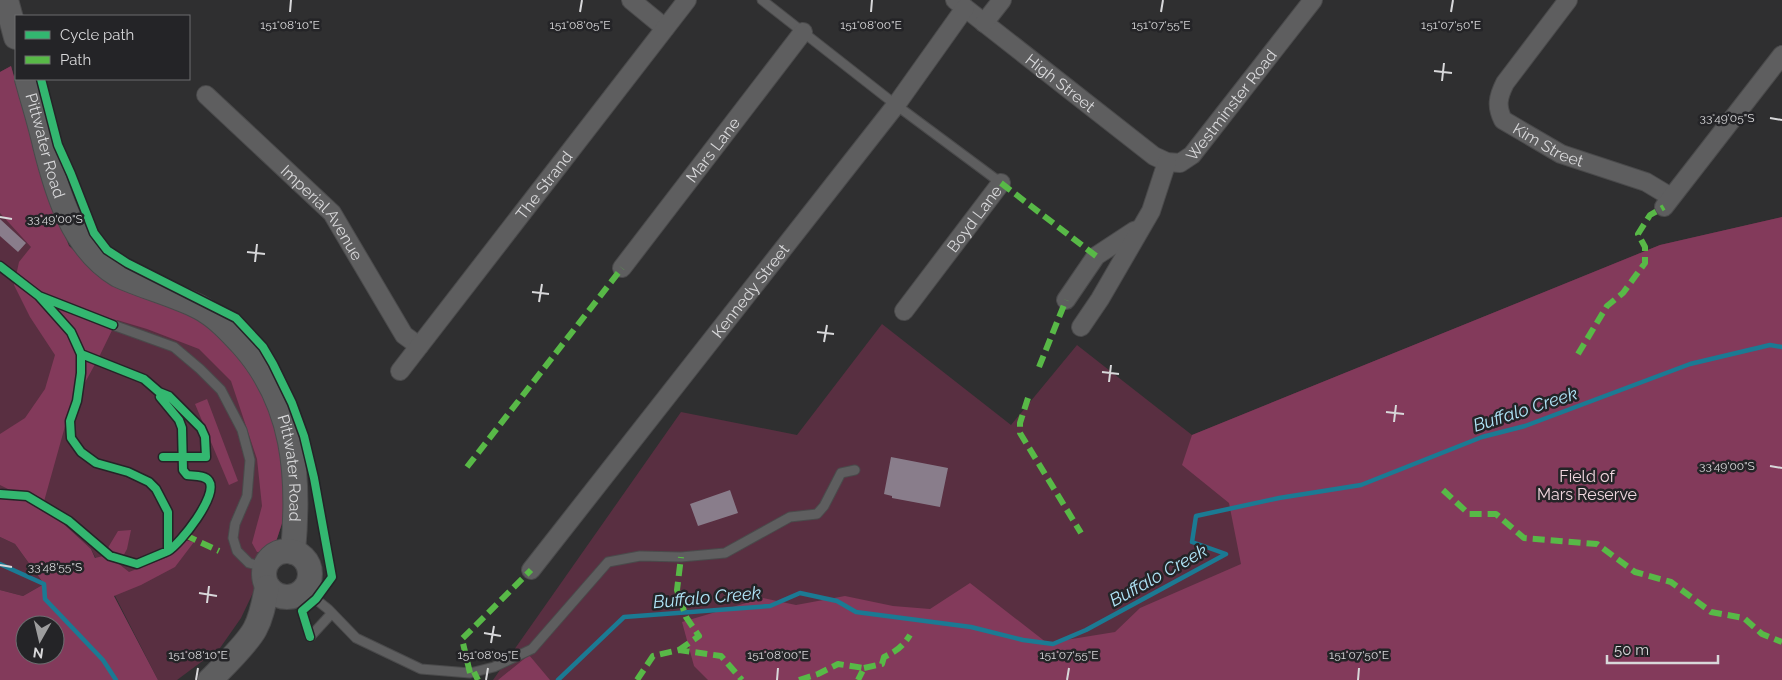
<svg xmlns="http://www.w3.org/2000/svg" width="1782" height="680" viewBox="0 0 1782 680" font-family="Raleway,sans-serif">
  <rect width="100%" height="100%" fill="#2f2f30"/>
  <path fill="#592f41" d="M 11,66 L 44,183 L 69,246 L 110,283 L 221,329 L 286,511 L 273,551 L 241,618 L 220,648 L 177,680 L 158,680 L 91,549 L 43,505 L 0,488 L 0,72 Z
    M 1782,217 L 1782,680 L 493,680 L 681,412 L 797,435 L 882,324 L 1011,425 L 1077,345 L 1192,435 L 1660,245 Z
    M 0,537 L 15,544 L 44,584 L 23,596 L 0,590 Z"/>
  <path fill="#833a5b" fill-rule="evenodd" d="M 11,66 L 44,183 L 69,246 L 110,283 L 182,310 L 221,329 L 256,372 L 285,438 L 286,511 L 273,551 L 257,552 L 252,543 L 262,506 L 257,459 L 231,381 L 199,349 L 147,329 L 117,320 L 100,355 L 69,412 L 43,505 L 91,549 L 95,558 L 103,556 L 118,531 L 131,530 L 127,549 L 119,564 L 129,572 L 168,557 L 182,540 L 194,542 L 175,567 L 141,585 L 114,596 L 158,680 L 0,680 L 0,590 L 23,596 L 44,584 L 15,544 L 0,537 L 0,488 L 26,498 L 0,485 L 0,434 L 25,418 L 45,389 L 55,355 L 30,317 L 14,285 L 19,262 L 31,247 L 0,213 L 0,72 ZM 25,625 L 55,625 L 55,655 L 25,655 Z
    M 1782,217 L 1782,680 L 708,680 L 694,666 L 682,622 L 763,598 L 796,605 L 845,596 L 893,606 L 930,609 L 970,583 L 1047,643 L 1115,632 L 1140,608 L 1241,564 L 1229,503 L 1182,465 L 1192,435 L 1660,245 Z
    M 207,399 L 238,481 L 229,485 L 195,404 Z
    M 529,655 L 550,680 L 498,680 Z"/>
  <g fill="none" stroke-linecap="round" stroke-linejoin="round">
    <path stroke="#1b7a93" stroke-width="4.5" d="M 0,564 L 44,584 L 45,599 L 103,660 L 116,680
      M 558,680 L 624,617 L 770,606 L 800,593 L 837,601 L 856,612 L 971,627 L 1023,640 L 1053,644 L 1086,630 L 1226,554 L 1192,542 L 1196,516 L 1279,498 L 1361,485 L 1482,437 L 1525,426 L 1690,364 L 1770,345 L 1782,347"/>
  </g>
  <path fill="#897d8b" d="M 0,219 L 26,243 L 18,252 L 0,236 Z
    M 891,457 L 948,468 L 940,507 L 892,498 L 892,496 L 884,494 Z
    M 730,490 L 738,513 L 698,526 L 690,504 Z"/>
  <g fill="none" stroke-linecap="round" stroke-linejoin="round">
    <defs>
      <path id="service" d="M 762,0 L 896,105 L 1001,183
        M 113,325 L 174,347 L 200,369 L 221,390 L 242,430 L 250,460 L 247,496 L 235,524 L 233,538 L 237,551 L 249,563 L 264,567
        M 304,590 L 328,609 L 356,638 L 421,669 L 470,673 L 494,667 L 532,649 L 608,562 L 640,556 L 681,557 L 725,553 L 790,517 L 817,514 L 824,506 L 841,473 L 855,470
        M 310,637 L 332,613"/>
      <g id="minor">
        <path d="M 631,0 L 665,28"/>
        <path id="s1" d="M 955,0 L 1154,156 L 1167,162 L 1180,163 L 1192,155 L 1313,0"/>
        <path id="s2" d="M 1568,0 L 1505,83 C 1498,97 1496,106 1503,120 L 1561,154 L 1646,182 L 1671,197"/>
        <path d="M 984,23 L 1002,0"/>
        <path id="s3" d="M 206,95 L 332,213 L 404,335 L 419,346"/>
        <path d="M 1664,207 L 1782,55"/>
        <path id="s4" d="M 622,268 L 803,32"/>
        <path d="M 1066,300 L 1096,256 L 1134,231 L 1140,229"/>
        <path id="s5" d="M 904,311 L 1001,183"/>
        <path d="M 1081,327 L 1100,299 L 1151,211 L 1167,162"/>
        <path id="s6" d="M 400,371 L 687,0"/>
        <path id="s7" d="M 531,570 L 896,105 L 965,8"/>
      </g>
      <g id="secondary">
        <path d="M 6,0 L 16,37"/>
        <path id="s8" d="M 27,79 C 33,101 40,123 45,145 C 57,193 73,248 118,275 C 144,287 173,294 199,307 C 216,316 229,330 242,344 C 295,403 300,476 293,552"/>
        <circle cx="287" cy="574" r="23"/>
        <path d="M 210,680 C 222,668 247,644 255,629 C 262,616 264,602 267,587"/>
      </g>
    </defs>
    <use href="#service" stroke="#4a4a4b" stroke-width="11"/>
    <use href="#minor" stroke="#4a4a4b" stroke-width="20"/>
    <use href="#secondary" stroke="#4a4a4b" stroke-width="26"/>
    <use href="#service" stroke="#5e5e5f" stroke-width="9"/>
    <use href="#minor" stroke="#5e5e5f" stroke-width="18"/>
    <use href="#secondary" stroke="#5e5e5f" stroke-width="24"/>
    <path stroke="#58b947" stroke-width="6" stroke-dasharray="12 6" stroke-linecap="butt" d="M 1001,183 L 1096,256
      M 1578,354 L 1607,306 L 1623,293 L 1645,263 L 1645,247 L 1638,234 L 1650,215 L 1664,207
      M 1039,367 L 1066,300
      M 1028,398 L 1020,423 L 1020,433 L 1081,533
      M 467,467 L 622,268
      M 1443,490 L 1469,514 L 1496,514 L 1524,538 L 1597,544 L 1635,572 L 1671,582 L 1711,612 L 1744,618 L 1762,634 L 1782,642
      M 185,535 L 219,551
      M 679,650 L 699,636 L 686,617 L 677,590 L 681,557
      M 864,668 L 882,664 L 884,657 C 897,651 903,646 910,635
      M 474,672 L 478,680
      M 470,673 L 462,639 L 531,570
      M 637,680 L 653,656 L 679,650 L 721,656 L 742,680
      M 799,680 L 818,674 L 838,664 L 864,668 L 858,680"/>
    <defs>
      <path id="cycleway" d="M 41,79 L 58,145 L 71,174 L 94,233 L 107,250 L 127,263 L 236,318 L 263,347 L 273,364 L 292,403 L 304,436 L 314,478 L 332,577 L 316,599 L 302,611 L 310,637
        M 0,266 L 39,296 L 113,325
        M 81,354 L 144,379 L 159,392 L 169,396 L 201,428 L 205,437 L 206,457 L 163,457
        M 160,397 L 179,420 L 182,428 L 183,470 L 187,475 C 193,476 205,475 209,481 C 219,495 180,544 168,551
        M 0,494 L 27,496 L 69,521 L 110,556 L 137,564 L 168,551 L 168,512 L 156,489 L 149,482 L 128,472 L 96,463 L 81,452 L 71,438 L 70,421 L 77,401 L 81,373 L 81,354 L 71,332 L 39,296"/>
    </defs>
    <use href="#cycleway" stroke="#242427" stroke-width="11"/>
    <use href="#cycleway" stroke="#33b770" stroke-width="8"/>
  </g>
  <path fill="none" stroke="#d8d8da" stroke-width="2" d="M 290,12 L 291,0M 580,12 L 582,0M 871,12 L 872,0M 1161,12 L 1163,0M 1451,12 L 1453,0M 1434,71 L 1452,73M 1442,81 L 1444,63M 1770,118 L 1782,120M 0,217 L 12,219M 247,252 L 265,254M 255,262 L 257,244M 532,292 L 549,294M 539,302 L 542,284M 817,332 L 834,334M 824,342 L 827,325M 1102,372 L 1119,374M 1109,382 L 1111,365M 1386,412 L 1404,414M 1394,422 L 1396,405M 1770,466 L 1782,468M 0,565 L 12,567M 199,593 L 217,596M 207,603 L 209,586M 484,633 L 501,636M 491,643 L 494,626M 196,680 L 198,668M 486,680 L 488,668M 777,680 L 778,668M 1067,680 L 1069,668M 1358,680 L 1359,668"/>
  <g text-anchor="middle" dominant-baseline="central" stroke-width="5" stroke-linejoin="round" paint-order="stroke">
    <g font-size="16" fill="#d8d8da" stroke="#242427">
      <text stroke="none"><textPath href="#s1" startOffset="134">High Street</textPath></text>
      <text stroke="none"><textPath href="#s1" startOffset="358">Westminster Road</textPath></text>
      <text stroke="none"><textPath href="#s2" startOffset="195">Kim Street</textPath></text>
      <text stroke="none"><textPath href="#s8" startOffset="69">Pittwater Road</textPath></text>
      <text stroke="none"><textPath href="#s4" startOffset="149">Mars Lane</textPath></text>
      <text stroke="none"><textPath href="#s6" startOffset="235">The Strand</textPath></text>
      <text stroke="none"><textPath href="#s3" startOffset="166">Imperial Avenue</textPath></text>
      <text stroke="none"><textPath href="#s5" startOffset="116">Boyd Lane</textPath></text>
      <text stroke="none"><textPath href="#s7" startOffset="355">Kennedy Street</textPath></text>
      <text stroke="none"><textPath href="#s8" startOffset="502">Pittwater Road</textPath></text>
    </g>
    <g font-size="16" fill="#f0d7df" stroke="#242427">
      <text x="1587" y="476">Field of<tspan x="1587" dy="18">Mars Reserve</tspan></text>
    </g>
    <g font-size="18" font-style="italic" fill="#b0e5f8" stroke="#242427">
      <text transform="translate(1525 409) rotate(-18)">Buffalo Creek</text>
      <text transform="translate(1158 575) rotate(-29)">Buffalo Creek</text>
      <text transform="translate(707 597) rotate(-5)">Buffalo Creek</text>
    </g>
  </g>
  <g font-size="12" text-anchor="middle" fill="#d8d8da" stroke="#242427" stroke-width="5" stroke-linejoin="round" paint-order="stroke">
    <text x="290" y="29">151°08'10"E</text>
    <text x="580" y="29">151°08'05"E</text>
    <text x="871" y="29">151°08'00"E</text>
    <text x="1161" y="29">151°07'55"E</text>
    <text x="1451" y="29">151°07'50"E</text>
    <text x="1727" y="122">33°49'05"S</text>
    <text x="55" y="223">33°49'00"S</text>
    <text x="1727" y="470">33°49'00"S</text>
    <text x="55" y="571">33°48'55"S</text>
    <text x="198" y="659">151°08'10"E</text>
    <text x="488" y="659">151°08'05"E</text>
    <text x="778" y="659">151°08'00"E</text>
    <text x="1069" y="659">151°07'55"E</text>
    <text x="1359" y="659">151°07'50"E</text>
  </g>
  <rect x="15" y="15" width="175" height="65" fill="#242427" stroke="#6c6c6f"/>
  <rect x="25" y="31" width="25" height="8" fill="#33b770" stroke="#6c6c6f"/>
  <text x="60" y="40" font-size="15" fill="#d8d8da">Cycle path</text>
  <rect x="25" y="56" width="25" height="8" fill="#58b947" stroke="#6c6c6f"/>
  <text x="60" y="65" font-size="15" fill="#d8d8da">Path</text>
  <g transform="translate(40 640) rotate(188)"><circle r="24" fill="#242427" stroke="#6c6c6f"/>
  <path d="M0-4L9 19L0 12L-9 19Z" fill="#9d9d9e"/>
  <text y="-8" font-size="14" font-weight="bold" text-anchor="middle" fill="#d8d8da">N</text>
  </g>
  <path d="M1607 655v8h111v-8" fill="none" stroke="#d8d8da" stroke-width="2.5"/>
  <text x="1614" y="655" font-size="15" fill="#d8d8da" stroke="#242427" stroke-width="4" paint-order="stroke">50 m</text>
</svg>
